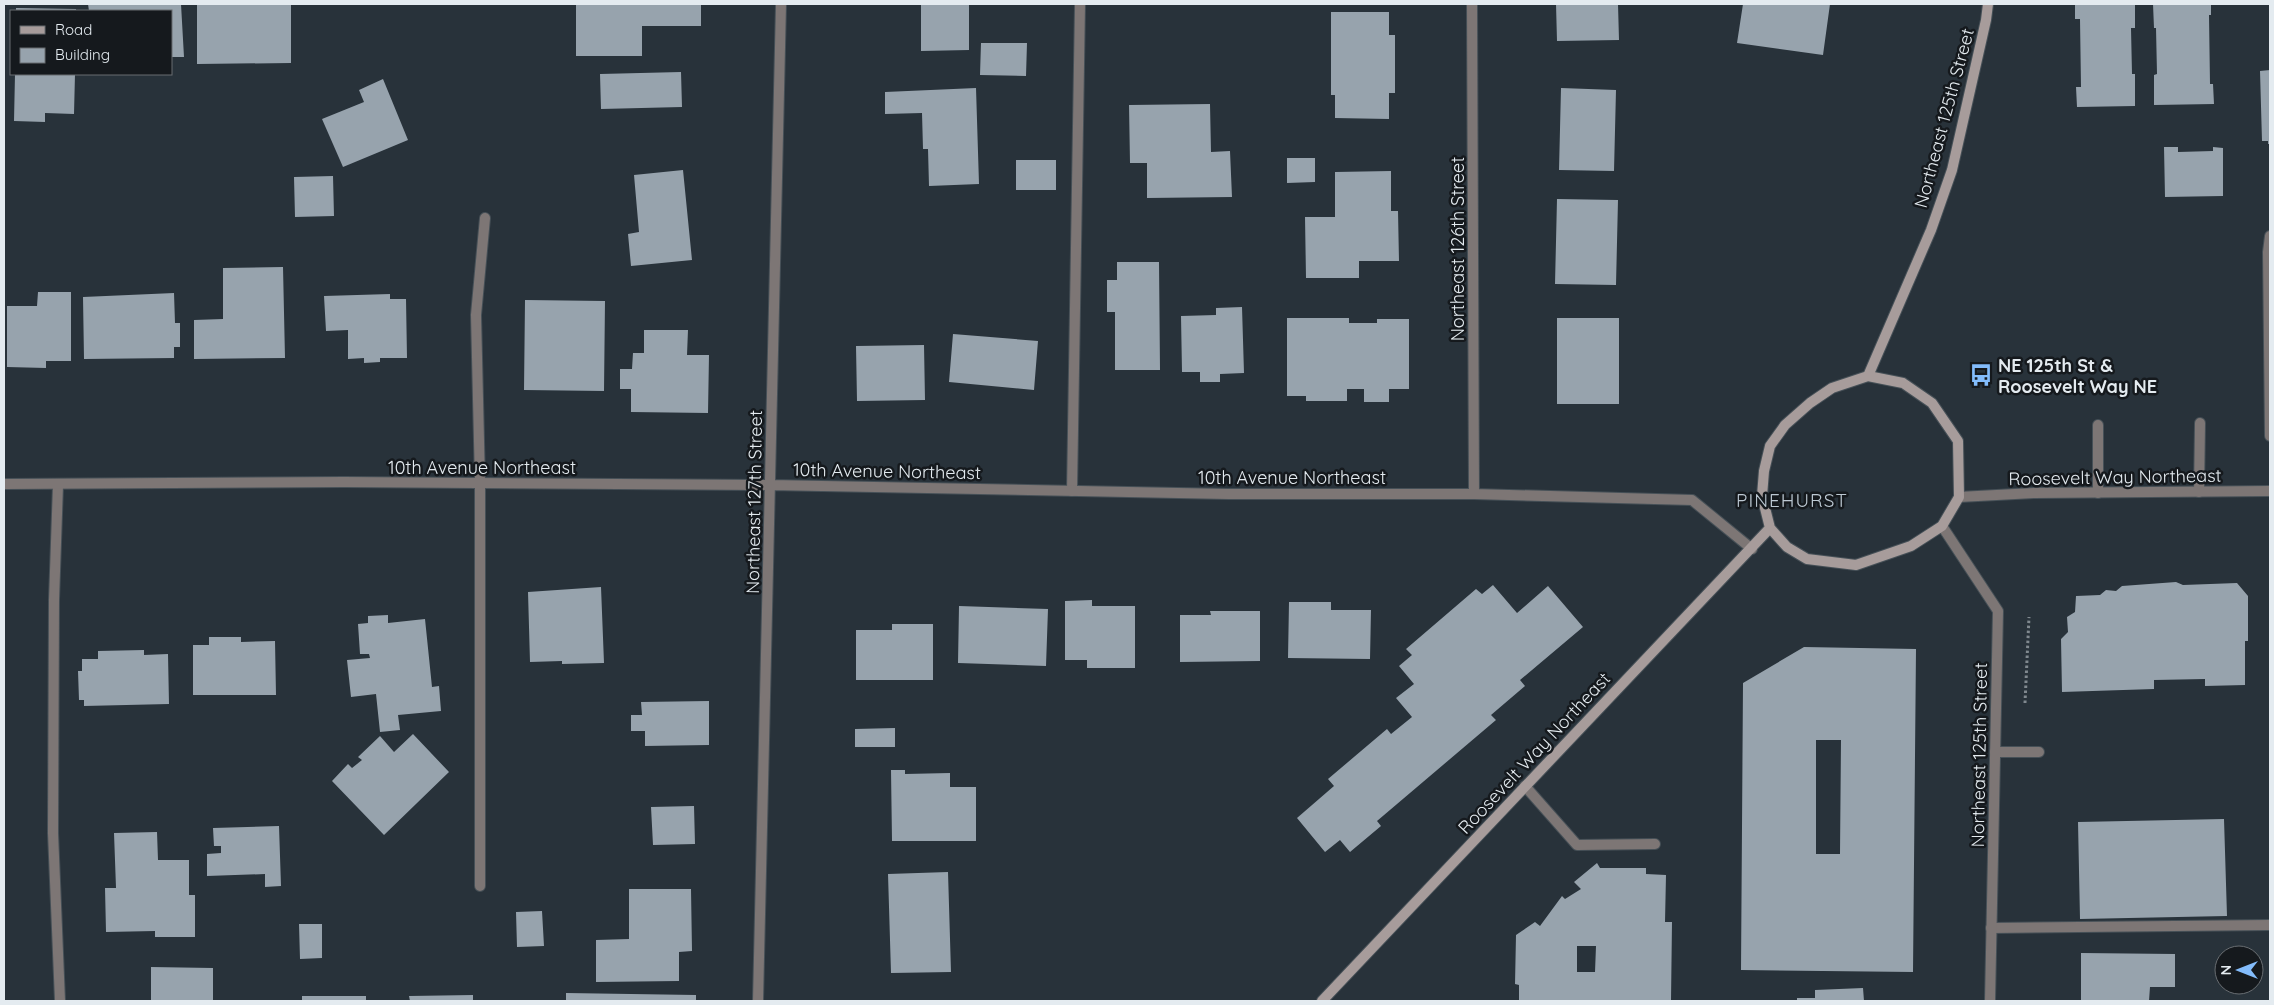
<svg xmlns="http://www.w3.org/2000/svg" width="2274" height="1005" viewBox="0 0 2274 1005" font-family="Quicksand,sans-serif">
  <rect width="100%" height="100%" fill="#28323a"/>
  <path fill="#97a3ad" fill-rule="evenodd" d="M 88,4 L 181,4 L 184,57 L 171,57 L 171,11 L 89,11 Z
    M 197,4 L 291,4 L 291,63 L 197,64 Z
    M 576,4 L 701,4 L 701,26 L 642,26 L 642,56 L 576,56 Z
    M 921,4 L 969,4 L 969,50 L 921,51 Z
    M 1556,4 L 1618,4 L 1619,40 L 1557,41 Z
    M 1743,4 L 1830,4 L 1823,55 L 1737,43 Z
    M 2075,4 L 2135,4 L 2135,28 L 2131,28 L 2132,74 L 2135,74 L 2135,106 L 2077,107 L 2076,87 L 2081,87 L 2080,19 L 2075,19 Z
    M 2153,4 L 2211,4 L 2211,15 L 2209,15 L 2210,84 L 2213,84 L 2214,104 L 2154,105 L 2154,75 L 2157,74 L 2156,28 L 2154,28 Z
    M 16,8 L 76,9 L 76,11 L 16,11 Z
    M 1331,12 L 1389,12 L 1389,35 L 1395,35 L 1395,93 L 1389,93 L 1389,119 L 1335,118 L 1335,95 L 1331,95 Z
    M 981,43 L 1027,43 L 1026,76 L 980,75 Z
    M 2270,70 L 2270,144 L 2268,144 L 2268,141 L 2262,141 L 2260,71 Z
    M 681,72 L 682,107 L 601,109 L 600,74 Z
    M 15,74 L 75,74 L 74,114 L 45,113 L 45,122 L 14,121 Z
    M 383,79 L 408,140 L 343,167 L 322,119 L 364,102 L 359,90 Z
    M 976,88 L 979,184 L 929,186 L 928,149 L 923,149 L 922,113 L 885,114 L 885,92 Z
    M 1561,88 L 1616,90 L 1614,171 L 1559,170 Z
    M 1210,104 L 1211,152 L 1230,151 L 1232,197 L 1147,198 L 1147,163 L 1130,163 L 1129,105 Z
    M 2164,147 L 2178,147 L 2178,152 L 2213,151 L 2213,147 L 2223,148 L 2223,196 L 2165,197 Z
    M 1287,158 L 1315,158 L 1315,182 L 1287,183 Z
    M 1016,160 L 1056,160 L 1056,190 L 1016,190 Z
    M 683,170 L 692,260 L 631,266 L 628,234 L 639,232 L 634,175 Z
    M 1391,171 L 1391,211 L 1398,211 L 1399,261 L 1359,261 L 1359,278 L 1306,278 L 1305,217 L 1335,217 L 1335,172 Z
    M 333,176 L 334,216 L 295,217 L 294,177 Z
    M 1557,199 L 1618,200 L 1616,285 L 1555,284 Z
    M 1117,262 L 1159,262 L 1160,370 L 1115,370 L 1115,312 L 1107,312 L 1107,280 L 1117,280 Z
    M 283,267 L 285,358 L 194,359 L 194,320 L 223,319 L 223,268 Z
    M 38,292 L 71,292 L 71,361 L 46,361 L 46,368 L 7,367 L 7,306 L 37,306 Z
    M 174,293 L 175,323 L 180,323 L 180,347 L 174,347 L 174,358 L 84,359 L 83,297 Z
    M 390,294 L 390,299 L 406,299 L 407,358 L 380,358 L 380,362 L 364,363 L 364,358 L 348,359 L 348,330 L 326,331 L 324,296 Z
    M 525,300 L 605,301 L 604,391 L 524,390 Z
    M 1242,307 L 1244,373 L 1220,374 L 1220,382 L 1200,382 L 1200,372 L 1182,372 L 1181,316 L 1216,315 L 1216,308 Z
    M 1287,318 L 1349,318 L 1349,323 L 1377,323 L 1377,319 L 1409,319 L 1409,389 L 1389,389 L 1389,402 L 1364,402 L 1364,389 L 1347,389 L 1347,401 L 1306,401 L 1306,396 L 1287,396 Z
    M 1557,318 L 1619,318 L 1619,404 L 1557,404 Z
    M 644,330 L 688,330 L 687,355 L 709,355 L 708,413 L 631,412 L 631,389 L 620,389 L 620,369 L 632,369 L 633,353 L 644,353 Z
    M 953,334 L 1038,341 L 1034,390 L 949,382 Z
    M 924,345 L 925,400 L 857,401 L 856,346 Z
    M 2176,582 L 2183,585 L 2237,583 L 2248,596 L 2248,641 L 2245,641 L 2245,685 L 2205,686 L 2205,679 L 2154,680 L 2154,689 L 2062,692 L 2061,639 L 2068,632 L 2067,617 L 2075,612 L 2076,596 L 2100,595 L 2106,590 L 2116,591 L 2122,586 Z
    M 1493,585 L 1517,613 L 1548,586 L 1583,627 L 1520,680 L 1525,686 L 1491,715 L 1496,720 L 1377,821 L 1381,826 L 1350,852 L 1340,840 L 1325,852 L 1297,818 L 1334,786 L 1328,779 L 1387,729 L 1391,734 L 1412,717 L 1396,698 L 1414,684 L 1399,666 L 1412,655 L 1406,649 L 1476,589 L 1482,594 Z
    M 601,587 L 604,663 L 562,664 L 562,661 L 530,662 L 528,592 Z
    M 1092,600 L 1092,606 L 1135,606 L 1135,668 L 1087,668 L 1087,660 L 1065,660 L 1065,601 Z
    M 1289,602 L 1331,602 L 1331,610 L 1371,610 L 1370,659 L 1288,658 Z
    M 959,606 L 1048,609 L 1046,666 L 958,663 Z
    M 1210,611 L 1260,611 L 1260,661 L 1180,662 L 1180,615 L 1211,615 Z
    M 388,615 L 388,623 L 425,619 L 432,687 L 439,686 L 441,711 L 398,715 L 400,730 L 380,732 L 376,694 L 351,697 L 347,660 L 370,658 L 369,654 L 360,654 L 358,624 L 368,623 L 368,616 Z
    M 892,624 L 933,624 L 933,680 L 856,680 L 856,630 L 892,630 Z
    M 209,637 L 241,637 L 241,642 L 275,641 L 276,695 L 193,695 L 193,645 L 209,645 Z
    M 1804,647 L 1916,649 L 1913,972 L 1741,970 L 1743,683 ZM 1816,740 L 1841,740 L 1840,854 L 1816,854 Z
    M 144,650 L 144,655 L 168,654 L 169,704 L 84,706 L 84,700 L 79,700 L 78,671 L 82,671 L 82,659 L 98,659 L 98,651 Z
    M 709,701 L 709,745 L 645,746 L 645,731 L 631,731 L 631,715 L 642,715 L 641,702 Z
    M 895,728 L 895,747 L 855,747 L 855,729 Z
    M 413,734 L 449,772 L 384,835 L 332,781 L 348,764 L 352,768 L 362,760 L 358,757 L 380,736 L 394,752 Z
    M 891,770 L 905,770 L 905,774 L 950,773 L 950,787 L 976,787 L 976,841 L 892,841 Z
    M 694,806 L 695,844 L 653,845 L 651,807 Z
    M 2224,819 L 2227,916 L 2080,919 L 2078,822 Z
    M 279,826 L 281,886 L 265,887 L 265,874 L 207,876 L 207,854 L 221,853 L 221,846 L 214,846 L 213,828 Z
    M 157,832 L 158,860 L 189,860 L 189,895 L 195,895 L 195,937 L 155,937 L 155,931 L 106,932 L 105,888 L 116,888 L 114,833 Z
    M 1597,863 L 1600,868 L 1646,868 L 1646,874 L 1666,875 L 1665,922 L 1672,922 L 1671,1001 L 1519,1001 L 1519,985 L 1515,984 L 1516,935 L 1535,922 L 1540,926 L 1562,896 L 1565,899 L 1581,889 L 1574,882 ZM 1577,946 L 1596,946 L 1595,972 L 1577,972 Z
    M 948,872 L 951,972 L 891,973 L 888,874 Z
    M 629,889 L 691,889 L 692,951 L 679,952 L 679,981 L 596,982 L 596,940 L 629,939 Z
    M 542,911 L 544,946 L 517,947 L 516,912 Z
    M 299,924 L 322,924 L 322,958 L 300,959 Z
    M 2081,953 L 2175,954 L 2175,987 L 2150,987 L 2149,1001 L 2081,1001 Z
    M 151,967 L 213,968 L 213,1001 L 151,1001 Z
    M 1863,988 L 1864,1001 L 1797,1001 L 1797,998 L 1815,998 L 1815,990 Z
    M 566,993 L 696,995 L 696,1001 L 566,1001 Z
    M 473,995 L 473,1001 L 410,1001 L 409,996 Z
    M 302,996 L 366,996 L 366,1001 L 302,1001 Z"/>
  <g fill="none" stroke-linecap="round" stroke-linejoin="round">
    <defs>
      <path id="service" d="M 2270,236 L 2268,252 L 2270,436
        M 2098,425 L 2098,493
        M 58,485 L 54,600 L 53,833 L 60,1001
        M 1072,491 L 1080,4
        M 2199,492 L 2200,423
        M 1995,752 L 2039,752
        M 1525,786 L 1577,845 L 1655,844
        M 480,886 L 480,483 L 476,315 L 485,218
        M 1991,928 L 2270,925"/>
      <path id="minor" d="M 1472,4 L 1474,494
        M 4,484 L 344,482 L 770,485 L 1228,494 L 1474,494 L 1692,500 L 1752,549
        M 758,1001 L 781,4"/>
      <path id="tertiary" d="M 1959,497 L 2034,493 L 2270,491
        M 1942,526 L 1998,611 L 1990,1001"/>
      <path id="secondary" d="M 1868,376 L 1903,383 L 1932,403 L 1958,441 L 1959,497 L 1942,526 L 1911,546 L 1856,565 L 1807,559 L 1787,547 L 1770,528 L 1762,496 L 1764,471 L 1770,446 L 1785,425 L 1810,403 L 1832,388 Z
        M 1868,376 L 1931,230 L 1952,170 L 1986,20 L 1988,4
        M 1322,1001 L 1770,528"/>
    </defs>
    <use href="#service" stroke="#465057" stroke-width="12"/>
    <use href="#minor" stroke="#465057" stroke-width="12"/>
    <use href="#tertiary" stroke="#465057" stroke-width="12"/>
    <use href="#secondary" stroke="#465057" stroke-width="12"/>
    <path stroke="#80898f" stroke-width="3" stroke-dasharray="2.5 2.5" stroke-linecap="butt" d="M 2025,703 L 2029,617"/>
    <use href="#service" stroke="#7d7675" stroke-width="10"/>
    <use href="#minor" stroke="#7d7675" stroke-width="10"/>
    <use href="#tertiary" stroke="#7d7675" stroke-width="10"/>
    <use href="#secondary" stroke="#a79c9b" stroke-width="10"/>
  </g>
  <defs>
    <symbol id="bus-bare" viewBox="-9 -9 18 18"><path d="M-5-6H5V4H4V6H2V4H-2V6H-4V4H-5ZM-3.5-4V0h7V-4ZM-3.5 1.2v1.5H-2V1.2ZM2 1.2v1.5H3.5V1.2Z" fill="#83bcfb" stroke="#15191d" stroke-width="2.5" paint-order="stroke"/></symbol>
  </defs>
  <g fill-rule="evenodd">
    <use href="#bus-bare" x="1965" y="359" width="32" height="32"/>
  </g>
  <g text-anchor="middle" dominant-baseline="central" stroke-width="5" stroke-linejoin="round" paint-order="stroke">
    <g font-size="18" fill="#e4ebf0" stroke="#15191d">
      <text transform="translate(1944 118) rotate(-75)">Northeast 125th Street</text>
      <text transform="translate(1457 249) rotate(-90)">Northeast 126th Street</text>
      <text x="482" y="467">10th Avenue Northeast</text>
      <text transform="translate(887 471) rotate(1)">10th Avenue Northeast</text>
      <text x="1292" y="477">10th Avenue Northeast</text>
      <text transform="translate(2115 477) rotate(-1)">Roosevelt Way Northeast</text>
      <text transform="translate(754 502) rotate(-89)">Northeast 127th Street</text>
      <text transform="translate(1534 753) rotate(-47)">Roosevelt Way Northeast</text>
      <text transform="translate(1979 755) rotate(-89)">Northeast 125th Street</text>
    </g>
    <g font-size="18" font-weight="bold" fill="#e4ebf0" stroke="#15191d" text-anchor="start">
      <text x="1998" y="365">NE 125th St &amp;<tspan x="1998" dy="21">Roosevelt Way NE</tspan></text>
    </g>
    <g font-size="19" letter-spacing="1" fill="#bcc8d2" stroke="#15191d">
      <text x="1792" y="500">PINEHURST</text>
    </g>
  </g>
  <rect width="2274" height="1005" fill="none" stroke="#e4ebf0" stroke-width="10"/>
  <rect x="10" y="10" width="162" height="65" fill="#15191d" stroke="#686d71"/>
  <rect x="20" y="26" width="25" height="8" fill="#a79c9b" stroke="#686d71"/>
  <text x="55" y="35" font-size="15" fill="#e4ebf0">Road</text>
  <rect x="20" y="48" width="25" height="15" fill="#97a3ad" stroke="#686d71"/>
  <text x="55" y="60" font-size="15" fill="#e4ebf0">Building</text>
  <g transform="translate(2239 970) rotate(270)"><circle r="24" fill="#15191d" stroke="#686d71"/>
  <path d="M0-4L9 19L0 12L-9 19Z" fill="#83bcfb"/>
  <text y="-8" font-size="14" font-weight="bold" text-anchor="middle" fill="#e4ebf0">N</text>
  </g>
</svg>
